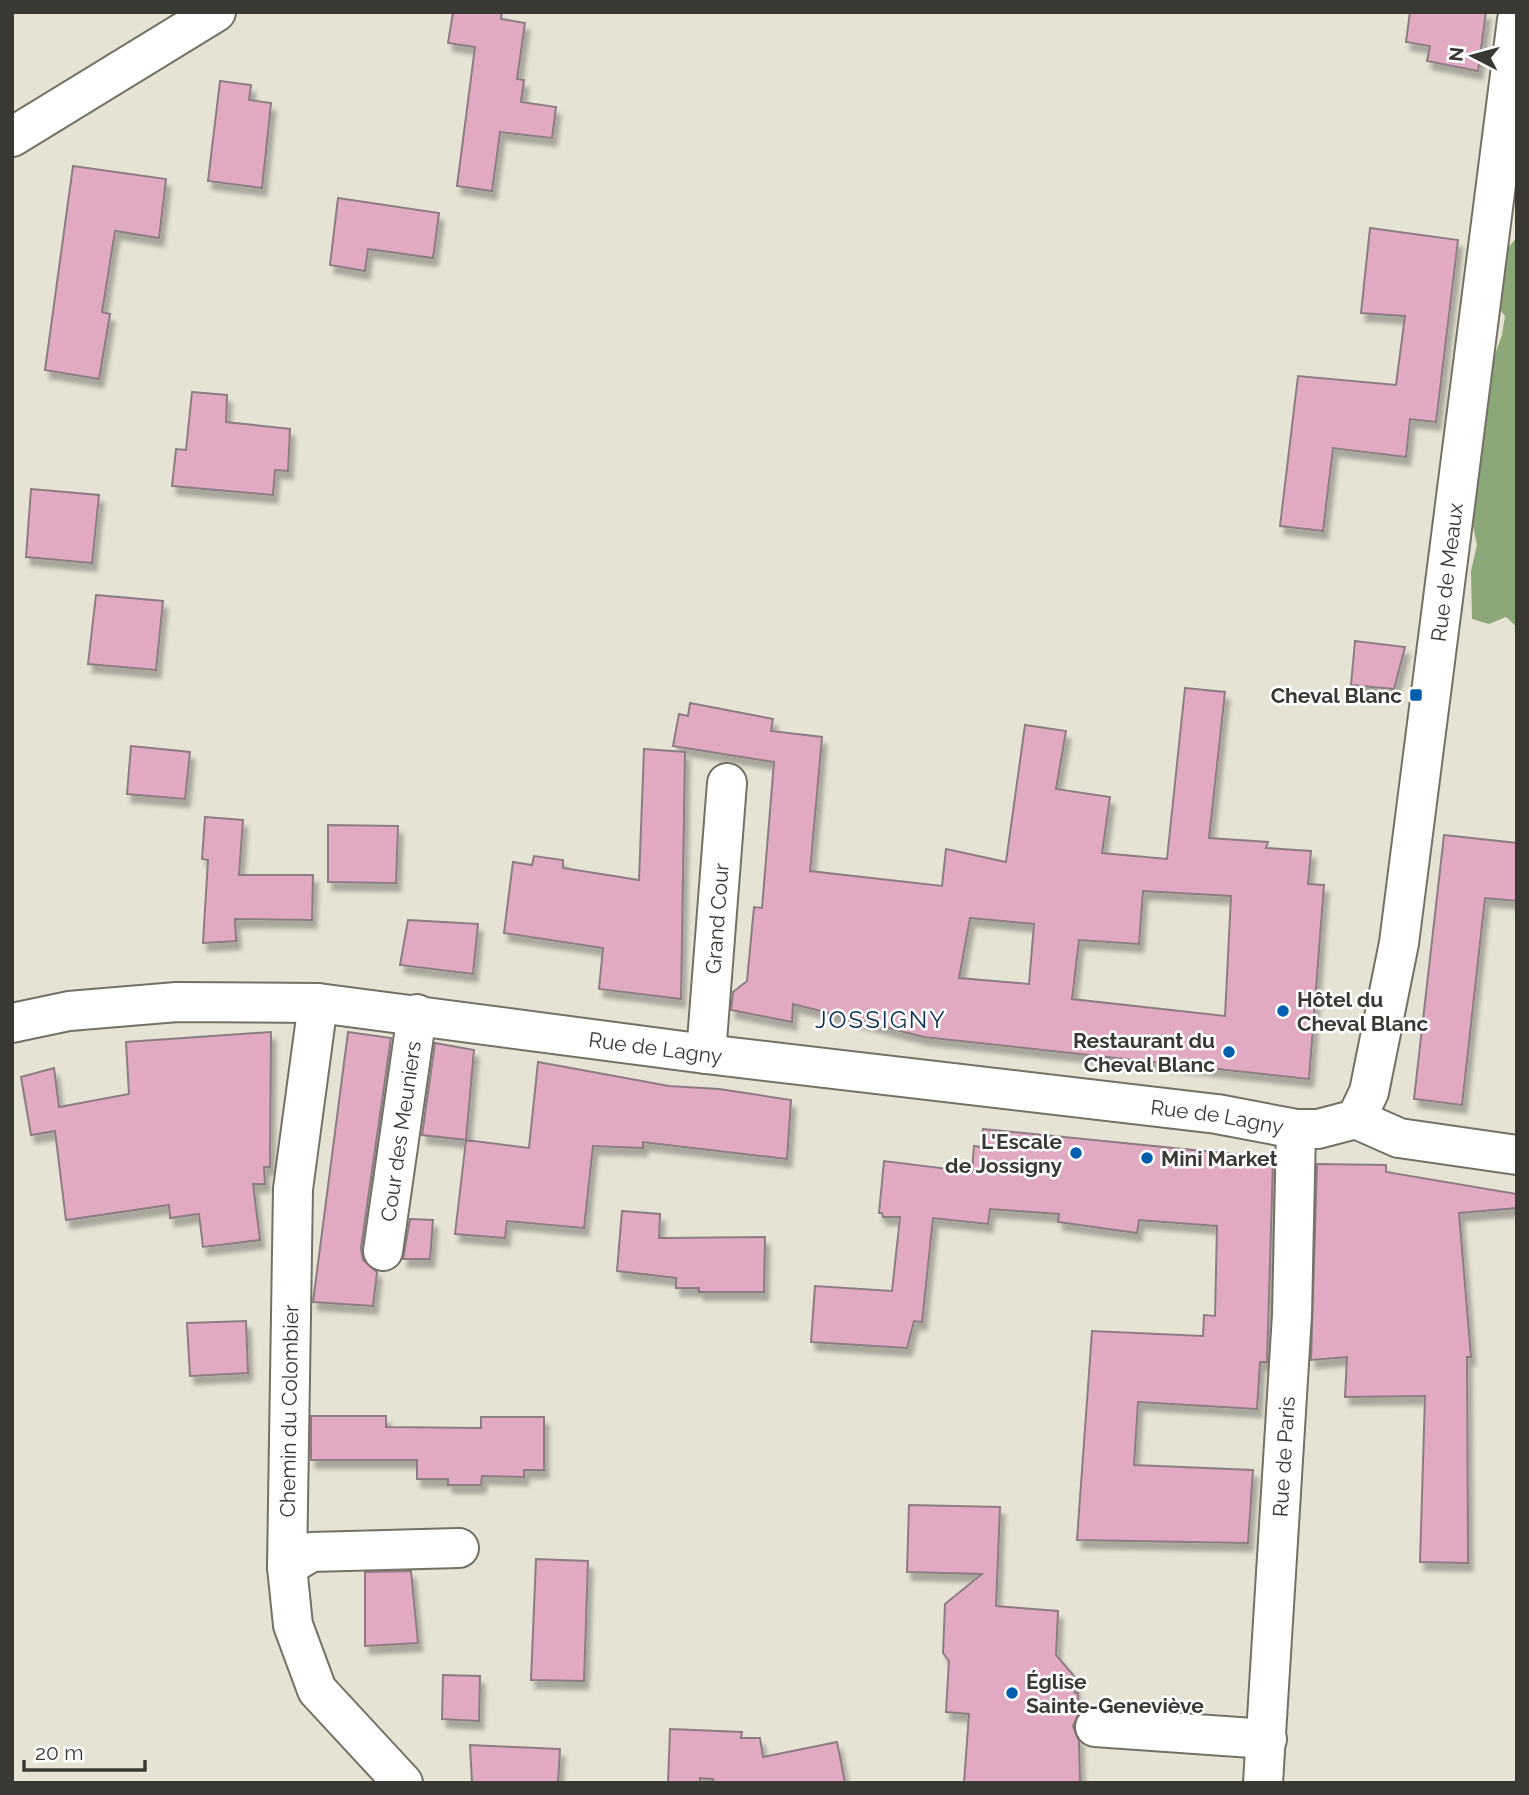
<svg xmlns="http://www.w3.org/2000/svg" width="1529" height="1795" viewBox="0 0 1529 1795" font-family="Raleway,sans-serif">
  <defs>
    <filter id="shadow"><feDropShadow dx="4.5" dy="8" stdDeviation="2" flood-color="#0004"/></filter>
  </defs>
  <rect width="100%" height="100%" fill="#e6e3d4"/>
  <path fill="#8ca778" d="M 1517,237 L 1517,627 L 1506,617 L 1489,624 L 1472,619 L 1471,571 L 1477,545 L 1473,526 L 1476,465 L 1488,403 L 1482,390 L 1502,335 L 1505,316 L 1496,305 L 1493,266 Z"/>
  <path fill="#e2aac2" stroke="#8c7d83" stroke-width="2" fill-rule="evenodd" filter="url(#shadow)" d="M 453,12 L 502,12 L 501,19 L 525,23 L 517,79 L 524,80 L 521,102 L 556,107 L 552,138 L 500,132 L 492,191 L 457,186 L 475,47 L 448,43 Z
    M 1410,12 L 1486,12 L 1478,71 L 1427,61 L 1430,46 L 1406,42 Z
    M 220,81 L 251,85 L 249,100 L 271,103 L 262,188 L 208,181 Z
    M 73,166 L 166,179 L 159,238 L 115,231 L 102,312 L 110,314 L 99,379 L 45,370 Z
    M 338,198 L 439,213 L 433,258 L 368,249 L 365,271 L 330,265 Z
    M 1370,228 L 1458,240 L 1436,422 L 1410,419 L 1406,457 L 1333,448 L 1323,531 L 1280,526 L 1298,376 L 1396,385 L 1405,316 L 1361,313 Z
    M 192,392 L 227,395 L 226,422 L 290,429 L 288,471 L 275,470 L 273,495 L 172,486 L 176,449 L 186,450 Z
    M 31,489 L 99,495 L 92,563 L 26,557 Z
    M 96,595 L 163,601 L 156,670 L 88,664 Z
    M 1355,641 L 1405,647 L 1394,689 L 1351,685 Z
    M 1185,688 L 1225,692 L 1209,838 L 1268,842 L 1266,848 L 1311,851 L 1308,884 L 1324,885 L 1309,1079 L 924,1037 L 793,1004 L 792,1022 L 731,1010 L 733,992 L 747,981 L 754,907 L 762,908 L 774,762 L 673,746 L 679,714 L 688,716 L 690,703 L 773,719 L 771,731 L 822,737 L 810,871 L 942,886 L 946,849 L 1006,862 L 1025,725 L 1066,731 L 1056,789 L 1110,797 L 1102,853 L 1167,859 ZM 1143,891 L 1231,896 L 1225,1016 L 1072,999 L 1079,940 L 1139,944 ZM 970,918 L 1034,924 L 1029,984 L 959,978 Z
    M 131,746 L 190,752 L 185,799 L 127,794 Z
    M 644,749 L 685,752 L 681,999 L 599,989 L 603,948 L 504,933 L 513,862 L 532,865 L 534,856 L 563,860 L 563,868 L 639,880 Z
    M 205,817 L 243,820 L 239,875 L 313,875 L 312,920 L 235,919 L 236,941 L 203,943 L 208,860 L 202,859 Z
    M 328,825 L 398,826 L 396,883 L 328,882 Z
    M 1444,835 L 1517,843 L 1517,901 L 1485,898 L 1462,1105 L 1414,1099 Z
    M 408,920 L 478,924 L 473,974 L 400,965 Z
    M 271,1032 L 270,1167 L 264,1167 L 265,1184 L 253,1184 L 260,1240 L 203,1247 L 199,1214 L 170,1218 L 169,1205 L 66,1220 L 55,1131 L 31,1135 L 21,1077 L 54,1068 L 59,1107 L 129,1094 L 126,1042 Z
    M 348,1032 L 391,1038 L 361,1248 L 363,1260 L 377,1272 L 373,1306 L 313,1302 Z
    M 435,1043 L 474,1050 L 466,1140 L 529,1148 L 538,1062 L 669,1086 L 719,1089 L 791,1100 L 787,1159 L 643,1142 L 643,1148 L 593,1146 L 584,1228 L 507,1221 L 505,1238 L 455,1234 L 466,1140 L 422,1135 Z
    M 983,1129 L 1263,1157 L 1263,1163 L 1273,1163 L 1267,1362 L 1260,1362 L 1257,1409 L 1138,1402 L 1134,1465 L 1253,1470 L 1248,1543 L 1077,1540 L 1092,1331 L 1203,1336 L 1204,1315 L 1215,1316 L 1217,1226 L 1139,1220 L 1137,1233 L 1058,1222 L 1059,1214 L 990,1209 L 988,1224 L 933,1218 L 922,1322 L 914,1321 L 907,1348 L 811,1342 L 815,1286 L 892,1291 L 900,1217 L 883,1217 L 882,1213 L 879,1213 L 884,1161 L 972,1172 L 974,1146 L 981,1147 Z
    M 1317,1164 L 1386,1165 L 1386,1172 L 1517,1194 L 1517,1208 L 1459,1213 L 1471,1357 L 1467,1357 L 1468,1563 L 1420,1562 L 1425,1396 L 1345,1397 L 1347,1357 L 1311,1360 Z
    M 622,1211 L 660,1214 L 659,1238 L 765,1237 L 764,1292 L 699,1292 L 699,1288 L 676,1288 L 676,1278 L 617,1271 Z
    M 410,1219 L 433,1220 L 430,1259 L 403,1259 Z
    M 246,1321 L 248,1373 L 190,1376 L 187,1323 Z
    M 311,1416 L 386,1416 L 386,1427 L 481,1428 L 481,1417 L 544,1417 L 544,1470 L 524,1470 L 524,1477 L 482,1476 L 481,1485 L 448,1485 L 448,1479 L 417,1479 L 417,1460 L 311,1460 Z
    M 909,1505 L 1000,1507 L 996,1606 L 1058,1611 L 1056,1655 L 1074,1676 L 1075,1693 L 1078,1693 L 1079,1713 L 1073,1726 L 1079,1741 L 1080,1783 L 964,1783 L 969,1714 L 946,1712 L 949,1661 L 943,1653 L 945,1604 L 982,1574 L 907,1572 Z
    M 536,1559 L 588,1561 L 584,1681 L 531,1680 Z
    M 411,1571 L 418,1643 L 365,1646 L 365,1572 Z
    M 443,1675 L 480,1676 L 479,1721 L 442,1719 Z
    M 670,1729 L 742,1732 L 741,1738 L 760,1738 L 763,1757 L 837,1742 L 845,1783 L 714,1783 L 713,1779 L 700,1778 L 700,1783 L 668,1783 Z
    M 470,1745 L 560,1749 L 558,1783 L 472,1783 Z"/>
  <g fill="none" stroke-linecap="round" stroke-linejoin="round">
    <defs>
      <g id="minor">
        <path d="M 12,137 L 216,12"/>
        <path d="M 318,1003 L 293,1189 L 287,1567 L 293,1625 L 317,1690 L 403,1783"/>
        <path id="s1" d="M 12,1023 L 69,1011 L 177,1002 L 318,1003 L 706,1054 L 1217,1114 L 1296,1129"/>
        <path id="s2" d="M 706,1054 L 727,783"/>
        <path d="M 1356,1119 L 1399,1138 L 1517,1155"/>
        <path id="s3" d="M 383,1251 L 417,1014"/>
        <path d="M 287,1567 L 311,1552 L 459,1548"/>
        <path d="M 1095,1727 L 1267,1739"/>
      </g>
      <g id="major">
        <path id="s4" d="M 1263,1783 L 1292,1315 L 1296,1129 L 1318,1129 L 1356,1119 L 1369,1092 L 1399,943 L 1517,20"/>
      </g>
    </defs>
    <use href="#minor" stroke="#747164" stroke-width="42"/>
    <use href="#major" stroke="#747164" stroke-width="42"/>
    <use href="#minor" stroke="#fff" stroke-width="38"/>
    <use href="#major" stroke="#fff" stroke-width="38"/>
  </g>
  <g fill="#035fad" stroke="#fff" stroke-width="2.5">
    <rect x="1409" y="688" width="14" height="14" rx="3.5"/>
    <circle cx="1283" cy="1011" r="7"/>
    <circle cx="1229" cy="1052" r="7"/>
    <circle cx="1076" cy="1153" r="7"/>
    <circle cx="1147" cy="1158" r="7"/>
    <circle cx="1012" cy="1693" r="7"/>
  </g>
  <g text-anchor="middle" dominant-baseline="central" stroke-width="5" stroke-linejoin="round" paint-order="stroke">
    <g font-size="21" fill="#3a3833" stroke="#fff">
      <text stroke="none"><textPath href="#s4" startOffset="1272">Rue de Meaux</textPath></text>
      <text stroke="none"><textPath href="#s2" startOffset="136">Grand Cour</textPath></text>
      <text stroke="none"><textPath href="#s1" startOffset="648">Rue de Lagny</textPath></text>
      <text stroke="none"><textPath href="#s1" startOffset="1214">Rue de Lagny</textPath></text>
      <text stroke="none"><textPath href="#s3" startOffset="121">Cour des Meuniers</textPath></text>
      <text transform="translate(289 1411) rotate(-89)">Chemin du Colombier</text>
      <text stroke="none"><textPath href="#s4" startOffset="327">Rue de Paris</textPath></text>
    </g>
    <g font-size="21" font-weight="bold" fill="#3a3833" stroke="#fff" text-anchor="end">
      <text x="1402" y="695">Cheval Blanc</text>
      <text x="1297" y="999" text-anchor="start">Hôtel du<tspan x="1297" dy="24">Cheval Blanc</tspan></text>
      <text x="1215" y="1040">Restaurant du<tspan x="1215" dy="24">Cheval Blanc</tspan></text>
      <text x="1062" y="1141">L'Escale<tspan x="1062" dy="24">de Jossigny</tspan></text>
      <text x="1161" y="1158" text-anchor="start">Mini Market</text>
      <text x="1026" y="1681" text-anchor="start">Église<tspan x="1026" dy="24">Sainte-Geneviève</tspan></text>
    </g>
    <g font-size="24" letter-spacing="2" fill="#092f55" stroke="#fff">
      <text x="881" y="1019">JOSSIGNY</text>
    </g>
  </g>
  <rect width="1529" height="1795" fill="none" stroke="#3a3833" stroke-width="28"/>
  <g transform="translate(1473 56) rotate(276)" stroke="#ffffff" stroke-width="5" paint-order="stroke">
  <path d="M0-5L12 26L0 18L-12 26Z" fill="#3a3833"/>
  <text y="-10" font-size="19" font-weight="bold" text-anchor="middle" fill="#3a3833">N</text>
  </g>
  <path d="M24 1760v10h121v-10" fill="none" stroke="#3a3833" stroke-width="3.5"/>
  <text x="35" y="1760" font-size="21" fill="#3a3833" stroke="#ffffff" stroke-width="5" paint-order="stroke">20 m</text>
</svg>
